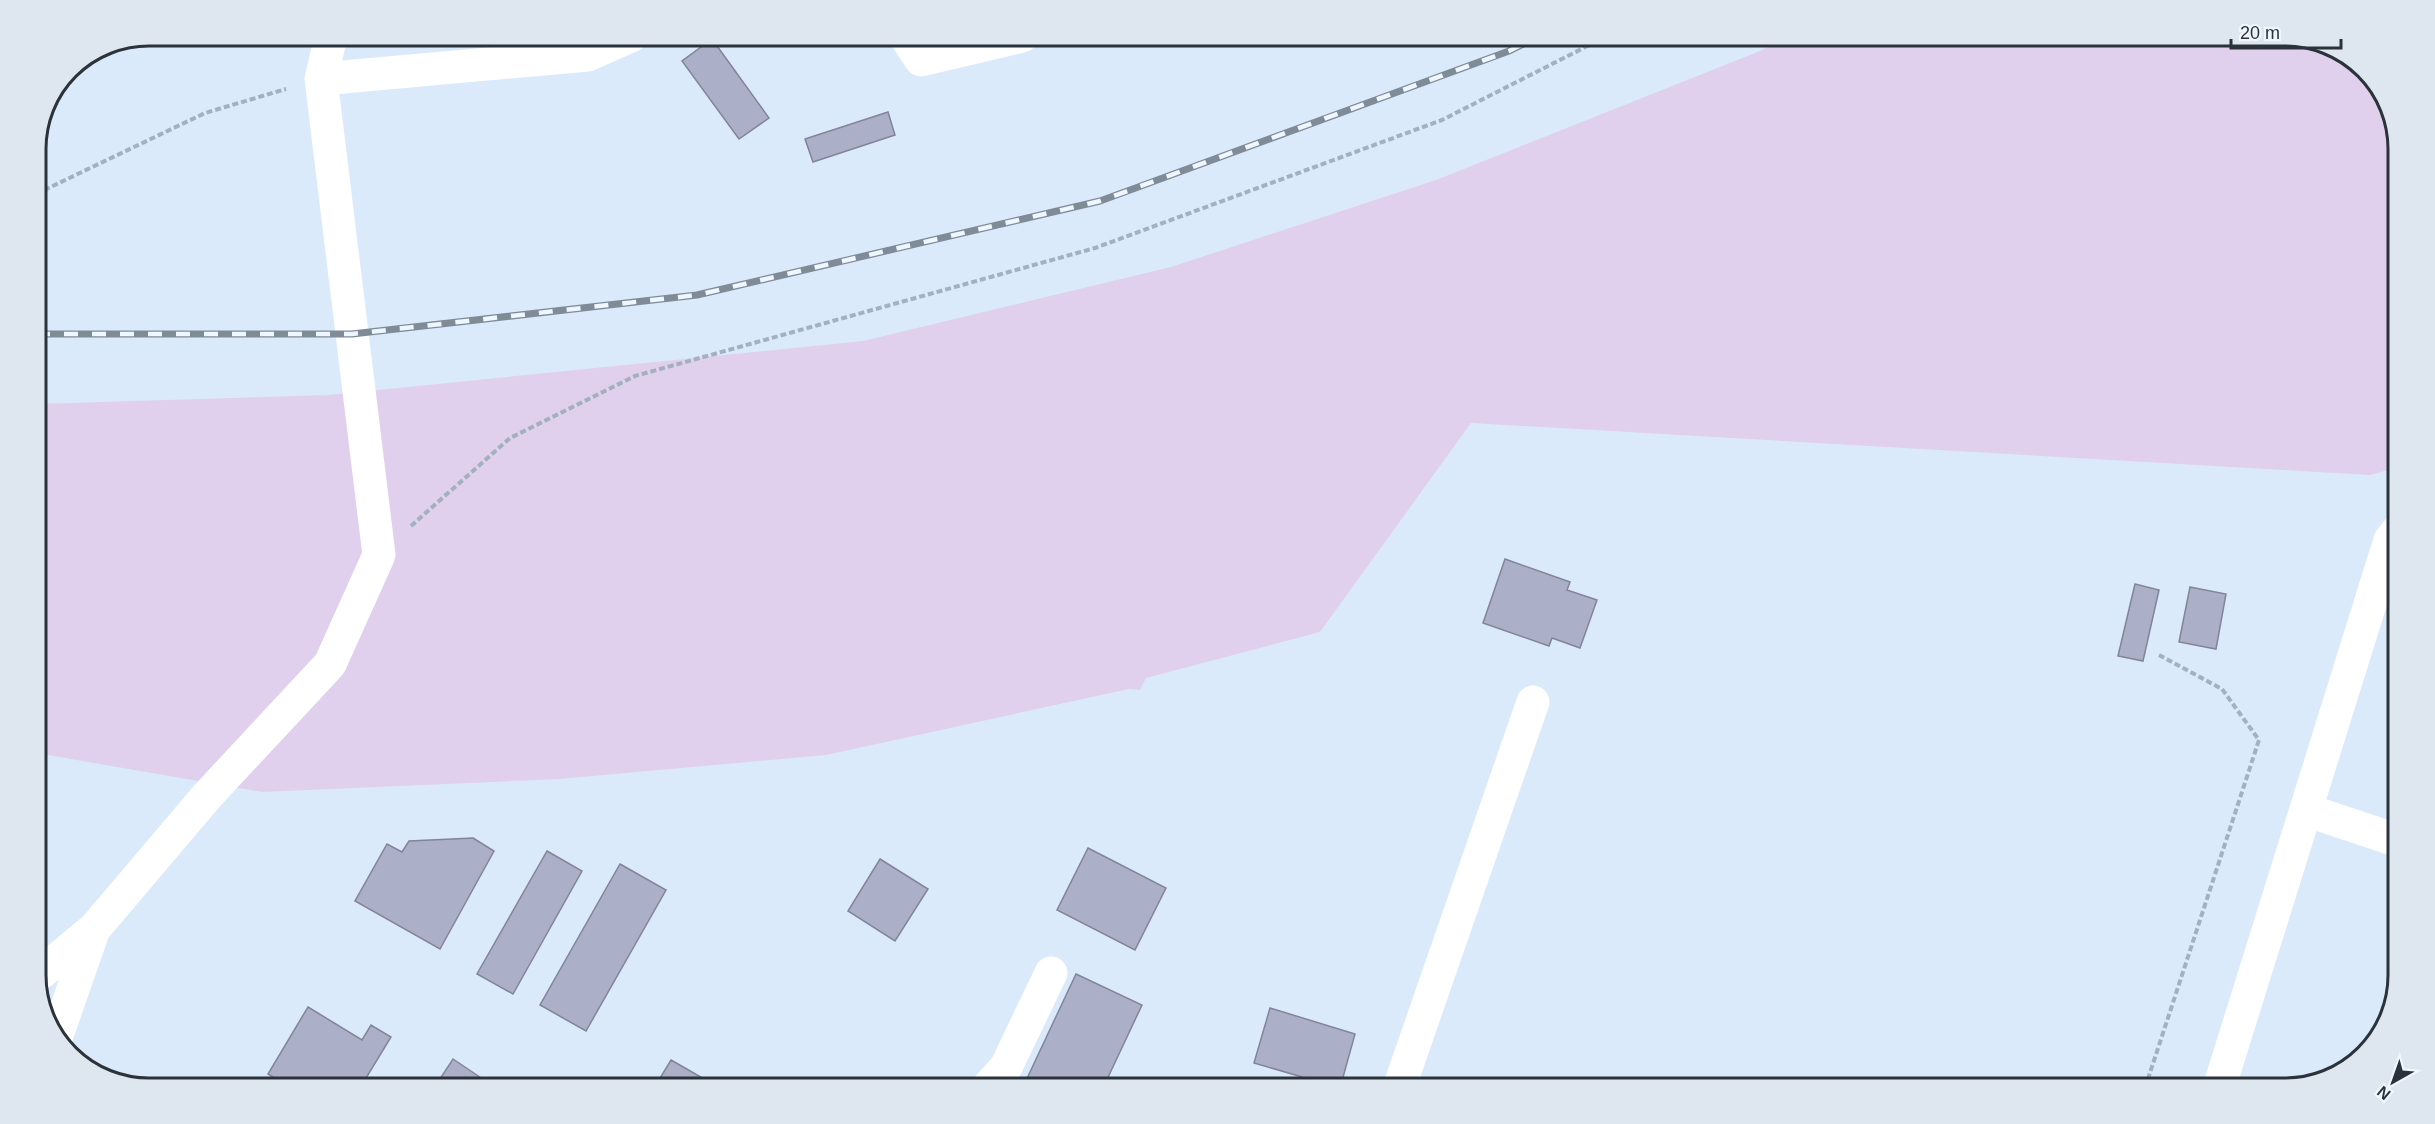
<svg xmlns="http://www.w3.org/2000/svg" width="2435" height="1124" viewBox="0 0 2435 1124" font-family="Helvetica,sans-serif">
  <rect width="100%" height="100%" fill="#daeafb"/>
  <path fill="#e0d0ee" d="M 1789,36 L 2285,36 L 2329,45 L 2380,86 L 2399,143 L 2399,467 L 2370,475 L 1471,423 L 1320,632 L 1146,678 L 1140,690 L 1129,689 L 826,755 L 559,779 L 262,792 L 36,753 L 36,404 L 328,395 L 863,341 L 1171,267 L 1436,180 L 1760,51 Z"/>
  <path fill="#acafc8" stroke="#82849c" stroke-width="1.5" d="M 712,39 L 769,118 L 739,139 L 682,61 Z
    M 888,112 L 895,135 L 813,162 L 805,139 Z
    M 1505,559 L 1570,582 L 1567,590 L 1597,600 L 1580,648 L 1552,638 L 1549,646 L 1483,623 Z
    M 2135,584 L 2159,590 L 2143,661 L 2118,656 Z
    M 2190,587 L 2226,594 L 2216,649 L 2179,642 Z
    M 473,838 L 494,851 L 440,949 L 355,901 L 387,844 L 402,852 L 409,841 Z
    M 1088,848 L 1166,888 L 1135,950 L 1057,910 Z
    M 547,851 L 582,871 L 513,994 L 477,974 Z
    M 880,859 L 928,889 L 895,941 L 848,911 Z
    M 620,864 L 666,890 L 586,1031 L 540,1005 Z
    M 1076,974 L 1142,1005 L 1103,1088 L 1025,1088 L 1023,1087 Z
    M 308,1007 L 362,1040 L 371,1025 L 391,1037 L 360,1088 L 290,1088 L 268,1074 Z
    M 1270,1008 L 1355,1034 L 1340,1088 L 1254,1063 Z
    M 453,1059 L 496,1088 L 434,1088 Z
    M 671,1060 L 720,1088 L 654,1088 Z"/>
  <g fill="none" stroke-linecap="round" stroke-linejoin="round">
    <path stroke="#a3b0be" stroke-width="4" stroke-dasharray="6 3" stroke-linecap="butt" d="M 36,194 L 205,113 L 286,89
      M 411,526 L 510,438 L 635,376 L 1095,248 L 1442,120 L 1607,36
      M 2145,1088 L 2259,740 L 2222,689 L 2159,655"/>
    <path stroke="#fff" stroke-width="33" d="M 905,36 L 921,60 L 1022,36
      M 321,79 L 588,55 L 631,36
      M 2306,810 L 2399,841
      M 36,977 L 95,928 L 207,796 L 330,664 L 379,555 L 321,79 L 331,36
      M 56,1038 L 94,929
      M 987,1088 L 1006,1067 L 1051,973
      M 1399,1088 L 1533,702
      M 2219,1088 L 2390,540 L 2399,529"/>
    <defs>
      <path id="rail" d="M 36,334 L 352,334 L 697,295 L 1100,201 L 1509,51 L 1539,36"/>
    </defs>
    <use href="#rail" stroke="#808b98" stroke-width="7"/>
    <use href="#rail" stroke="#eef6ff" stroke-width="4.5" stroke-dasharray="14" stroke-linecap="butt"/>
  </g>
  <path d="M0 0H2435V1124H0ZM149 46H2285A103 103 0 0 1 2388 149V975A103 103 0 0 1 2285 1078H149A103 103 0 0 1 46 975V149A103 103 0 0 1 149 46Z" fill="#dee6ef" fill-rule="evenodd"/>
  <path fill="none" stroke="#2b323a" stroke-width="3" d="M149 46H2285A103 103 0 0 1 2388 149V975A103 103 0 0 1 2285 1078H149A103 103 0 0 1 46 975V149A103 103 0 0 1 149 46Z"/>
  <g transform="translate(2393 1082) rotate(220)" stroke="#eef6ff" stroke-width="4.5" paint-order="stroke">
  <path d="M0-4.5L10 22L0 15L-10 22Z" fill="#2b323a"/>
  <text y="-9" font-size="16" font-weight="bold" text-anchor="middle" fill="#2b323a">N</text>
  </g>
  <path d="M2231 39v9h110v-9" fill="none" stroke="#2b323a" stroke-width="3"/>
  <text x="2240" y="39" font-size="18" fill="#2b323a" stroke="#eef6ff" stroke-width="4.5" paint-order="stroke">20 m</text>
</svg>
